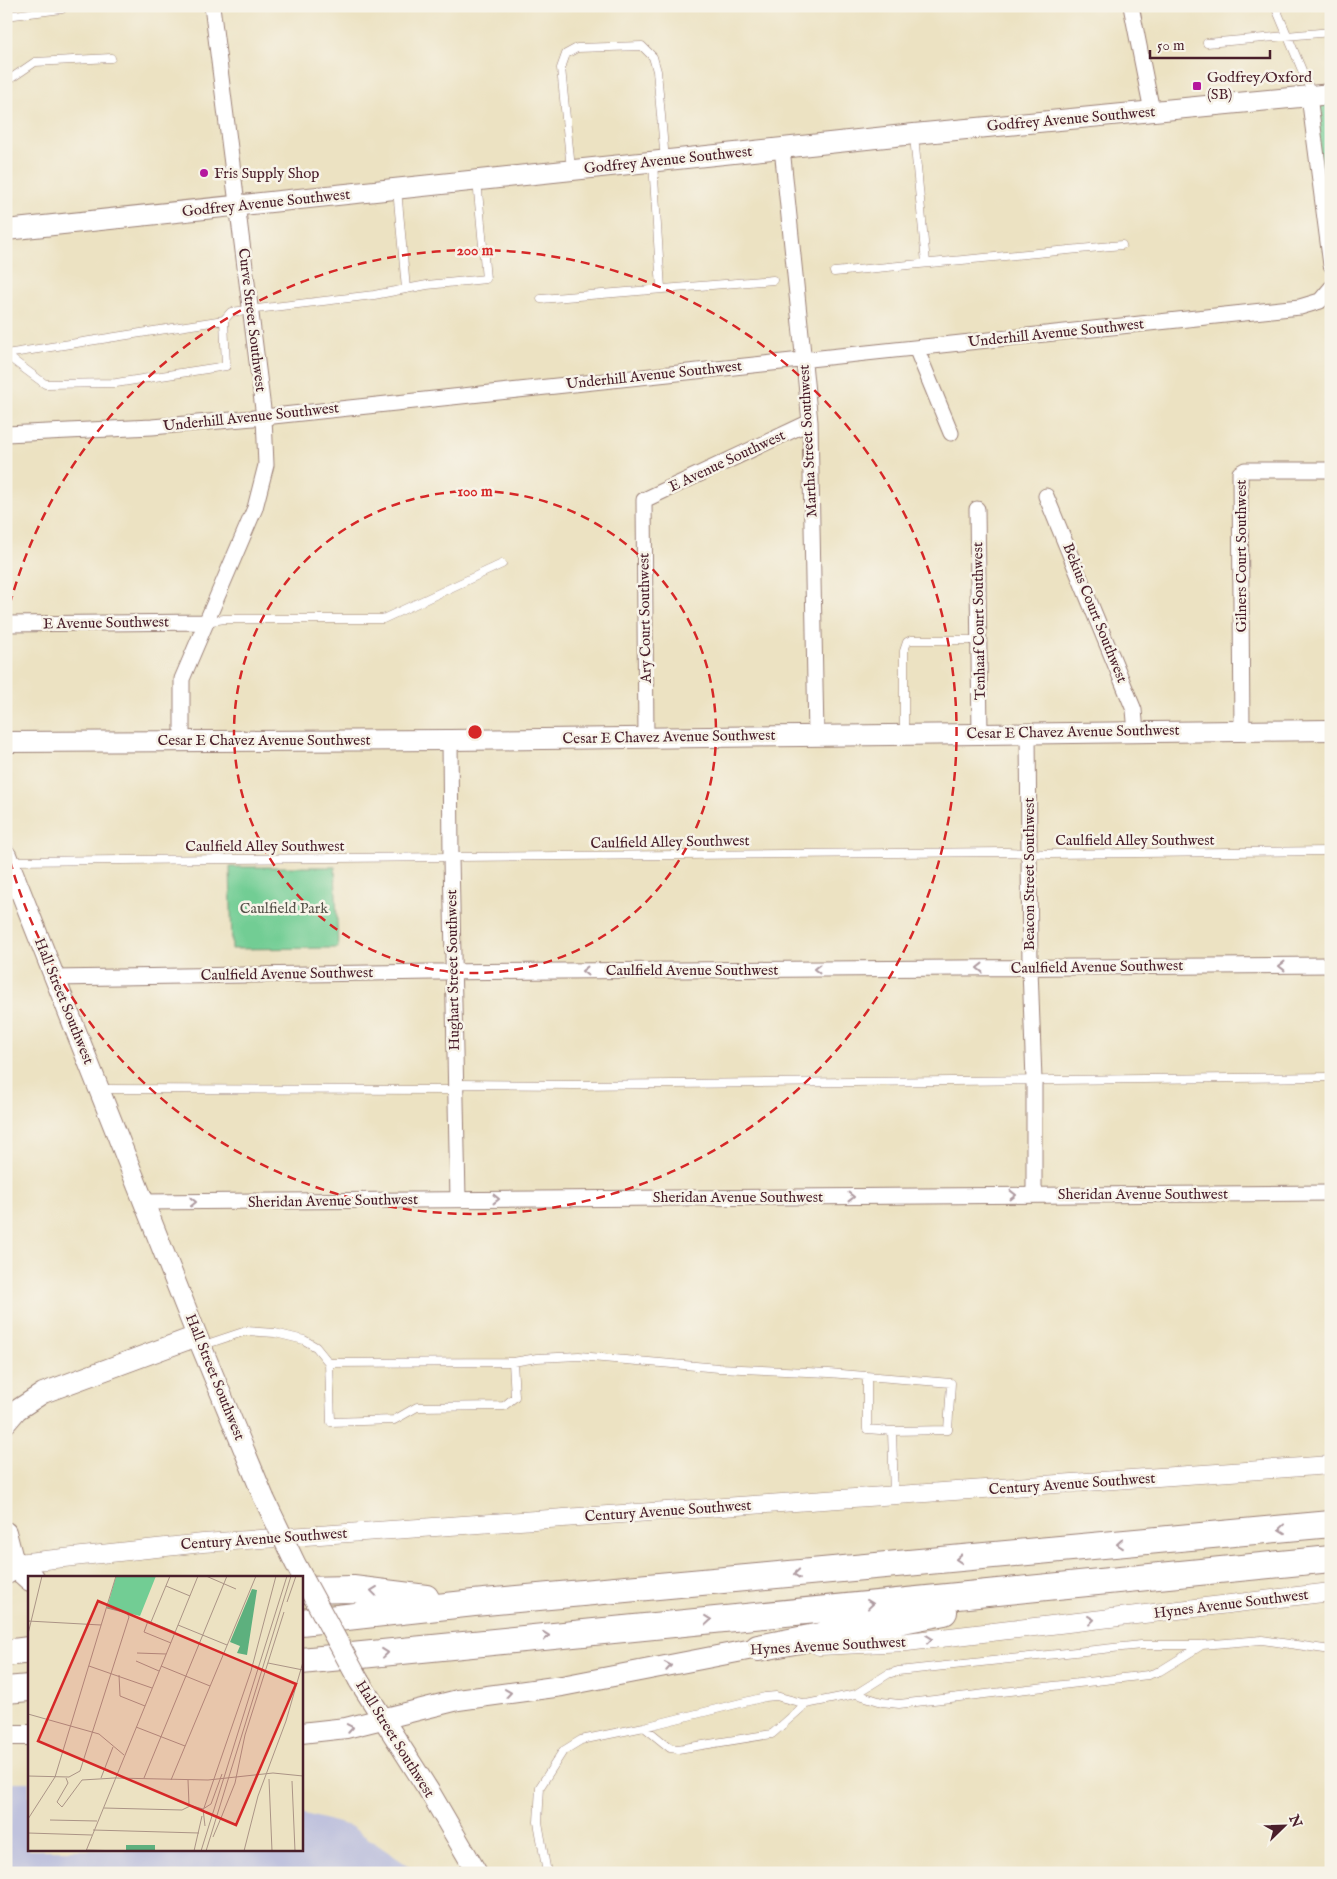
<svg xmlns="http://www.w3.org/2000/svg" width="1337" height="1879" viewBox="0 0 1337 1879" font-family="'IM FELL English',serif">
  <rect width="100%" height="100%" fill="#f7f3e8"/>
  <filter id="ink" filterUnits="userSpaceOnUse"><feTurbulence type="fractalNoise" baseFrequency=".02" numOctaves="2"/><feDisplacementMap in="SourceGraphic" scale="10" xChannelSelector="R" yChannelSelector="G"/><feConvolveMatrix kernelMatrix="1 2 1 2 8 2 1 2 1" color-interpolation-filters="sRGB"/></filter>
  <filter id="wash" filterUnits="userSpaceOnUse"><feTurbulence type="fractalNoise" baseFrequency=".0096" numOctaves="4" result="noise"/><feDisplacementMap in="SourceGraphic" scale="20" xChannelSelector="R" yChannelSelector="G"/><feGaussianBlur stdDeviation="1.12" result="paint"/><feColorMatrix in="noise" values="0 0 0 0 0 0 0 0 0 0 0 0 0 0 0 0 0 1.4 0 .05"/><feComposite in="paint" operator="in"/></filter>
  <g filter="url(#wash)">
    <rect width="100%" height="100%" fill="#ece2c2"/>
    <path fill="#c0c2dd" d="M 6,1782 L 29,1782 L 29,1850 L 301,1850 L 301,1813 L 350,1826 L 410,1867 L 414,1873 L 6,1873 Z"/>
    <path fill="#72cd94" stroke="#5e7660" d="M 1331,94 L 1331,265 L 1309,96 Z
      M 230,867 L 335,867 L 338,948 L 232,949 Z"/>
  </g>
  <g filter="url(#ink)">
    <g fill="none" stroke-linecap="round" stroke-linejoin="round">
      <defs>
        <path id="service" d="M 1275,6 L 1312,94
          M 6,16 L 62,9 L 62,6
          M 1207,43 L 1331,32
          M 6,78 L 13,77 L 35,62 L 111,58
          M 914,136 L 926,263
          M 653,162 L 661,289
          M 571,169 L 561,68 L 566,54 L 577,48 L 642,46 L 653,57 L 657,71 L 665,160
          M 397,189 L 406,289
          M 834,272 L 1122,245
          M 541,299 L 773,280
          M 6,354 L 224,320 L 231,312 L 374,295 L 427,285 L 486,279 L 477,180
          M 6,355 L 45,384 L 116,383 L 226,366 L 224,320
          M 206,622 L 224,619 L 383,619 L 502,564
          M 904,733 L 904,651 L 907,642 L 911,640 L 980,640
          M 11,861 L 1007,852 L 1050,854 L 1331,851
          M 456,1084 L 575,1085 L 1331,1077
          M 101,1089 L 456,1090
          M 201,1346 L 246,1331 L 275,1333 L 304,1340 L 316,1347 L 329,1363 L 513,1362 L 537,1358 L 579,1356 L 719,1368 L 829,1373 L 951,1383 L 948,1430 L 892,1431 L 894,1496
          M 329,1363 L 331,1422 L 394,1420 L 417,1407 L 504,1406 L 515,1397 L 513,1362
          M 867,1376 L 867,1429 L 892,1431
          M 856,1694 L 882,1702 L 899,1704 L 1148,1675 L 1160,1671 L 1202,1645
          M 644,1727 L 670,1748 L 678,1749 L 772,1734 L 806,1704
          M 547,1873 L 538,1822 L 540,1787 L 563,1751 L 581,1740 L 644,1727 L 765,1697 L 776,1696 L 806,1704 L 856,1694 L 888,1674 L 898,1671 L 1141,1645 L 1202,1645 L 1262,1640 L 1331,1650"/>
        <path id="minor" d="M 1131,6 L 1152,111
          M 1309,96 L 1331,265
          M 782,148 L 810,422 L 816,735
          M 916,348 L 951,433
          M 6,434 L 152,427 L 264,417 L 1300,307 L 1320,301 L 1331,288
          M 1046,496 L 1134,710 L 1136,732
          M 977,509 L 980,733
          M 6,624 L 206,622
          M 1242,730 L 1240,473 L 1245,470 L 1331,470
          M 1028,733 L 1030,968 L 1034,1080 L 1034,1195
          M 646,737 L 644,500 L 810,422
          M 182,740 L 182,679 L 255,508 L 266,465 L 264,417 L 212,6
          M 450,740 L 451,858 L 458,1199
          M 54,978 L 432,972 L 1331,965
          M 144,1202 L 1331,1193"/>
        <path id="tertiary" d="M 8,1564 L 203,1543 L 1331,1465
          M 819,1646 L 907,1642 L 1331,1592"/>
        <path id="secondary" d="M 6,230 L 914,134 L 1331,94
          M 6,742 L 450,740 L 1331,730
          M 6,855 L 197,1336 L 264,1498
          M 6,1423 L 17,1410 L 43,1393 L 197,1336
          M 6,1532 L 14,1563
          M 359,1681 L 431,1794 L 477,1873
          M 301,1733 L 346,1728 L 458,1700 L 562,1686 L 758,1648
          M 6,1735 L 29,1735"/>
        <path id="motorway" d="M 6,1571 L 14,1563 L 31,1578
          M 301,1590 L 353,1589 L 426,1598
          M 301,1622 L 474,1603 L 1331,1524
          M 758,1648 L 944,1612
          M 6,1653 L 29,1650
          M 301,1661 L 1331,1559
          M 6,1690 L 29,1688"/>
      </defs>
      <use href="#service" stroke="#9b8076" stroke-width="9"/>
      <use href="#minor" stroke="#9b8076" stroke-width="17"/>
      <use href="#tertiary" stroke="#9b8076" stroke-width="19"/>
      <use href="#secondary" stroke="#9b8076" stroke-width="22"/>
      <use href="#motorway" stroke="#9b8076" stroke-width="28"/>
      <use href="#service" stroke="#fff" stroke-width="8"/>
      <use href="#minor" stroke="#fff" stroke-width="15"/>
      <use href="#tertiary" stroke="#fff" stroke-width="18"/>
      <use href="#secondary" stroke="#fff" stroke-width="20"/>
      <use href="#motorway" stroke="#fff" stroke-width="26"/>
      <defs>
        <path id="secondary-bridge" d="M 264,1498 L 295,1563 L 359,1681"/>
      </defs>
      <use href="#secondary-bridge" stroke="#9b8076" stroke-width="22" stroke-linecap="butt"/>
      <use href="#secondary-bridge" stroke="#fff" stroke-width="20"/>
    </g>
    <defs><path id="oneway-chevron" d="M-2-3.5L2.5 0L-2 3.5" fill="none" stroke-width="1.6" stroke-linecap="round" stroke-linejoin="round" transform="scale(1.25)"/></defs>
    <g stroke="#ae9aa0">
      <use href="#oneway-chevron" transform="translate(1282 966) rotate(180)"/>
      <use href="#oneway-chevron" transform="translate(980 968) rotate(180)"/>
      <use href="#oneway-chevron" transform="translate(817 969) rotate(180)"/>
      <use href="#oneway-chevron" transform="translate(585 971) rotate(180)"/>
      <use href="#oneway-chevron" transform="translate(1013 1195)"/>
      <use href="#oneway-chevron" transform="translate(851 1197)"/>
      <use href="#oneway-chevron" transform="translate(496 1199)"/>
      <use href="#oneway-chevron" transform="translate(193 1202) rotate(-1)"/>
      <use href="#oneway-chevron" transform="translate(1282 1529) rotate(174)"/>
      <use href="#oneway-chevron" transform="translate(1120 1544) rotate(175)"/>
      <use href="#oneway-chevron" transform="translate(959 1559) rotate(175)"/>
      <use href="#oneway-chevron" transform="translate(797 1574) rotate(175)"/>
      <use href="#oneway-chevron" transform="translate(374 1591) rotate(-173)"/>
      <use href="#oneway-chevron" transform="translate(870 1604) rotate(-6)"/>
      <use href="#oneway-chevron" transform="translate(708 1620) rotate(-6)"/>
      <use href="#oneway-chevron" transform="translate(1091 1620) rotate(-7)"/>
      <use href="#oneway-chevron" transform="translate(546 1636) rotate(-6)"/>
      <use href="#oneway-chevron" transform="translate(929 1639) rotate(-7)"/>
      <use href="#oneway-chevron" transform="translate(385 1653) rotate(-6)"/>
      <use href="#oneway-chevron" transform="translate(668 1666) rotate(-10)"/>
      <use href="#oneway-chevron" transform="translate(508 1693) rotate(-8)"/>
      <use href="#oneway-chevron" transform="translate(350 1728) rotate(-10)"/>
    </g>
  </g>
  <g fill="none" stroke="#d62828" stroke-width="2.5" stroke-dasharray="9 6">
    <circle cx="475" cy="732" r="241"/>
    <path d="M6 619A482 482 0 1 1 6 845"/>
  </g>
  <g fill="#b5179e" stroke="#f7f3e8" stroke-width="2">
    <rect x="1192" y="81" width="10" height="10" rx="2.5"/>
    <circle cx="204" cy="173" r="5"/>
  </g>
  <g text-anchor="middle" dominant-baseline="central" stroke-width="5" stroke-linejoin="round" paint-order="stroke">
    <g font-size="15" fill="#4a1f2b" stroke="#f7f3e8" text-anchor="start">
      <text x="1207" y="77">Godfrey/Oxford<tspan x="1207" dy="17">(SB)</tspan></text>
      <text x="214" y="173">Fris Supply Shop</text>
    </g>
    <g font-size="15" fill="#4a1f2b" stroke="#f7f3e8">
      <text transform="translate(1071 119) rotate(-5)">Godfrey Avenue Southwest</text>
      <text transform="translate(668 160) rotate(-6)">Godfrey Avenue Southwest</text>
      <text transform="translate(266 203) rotate(-6)">Godfrey Avenue Southwest</text>
      <text transform="translate(252 320) rotate(83)">Curve Street Southwest</text>
      <text transform="translate(1056 333) rotate(-6)">Underhill Avenue Southwest</text>
      <text transform="translate(654 375) rotate(-6)">Underhill Avenue Southwest</text>
      <text transform="translate(251 417) rotate(-6)">Underhill Avenue Southwest</text>
      <text transform="translate(808 441) rotate(-93)">Martha Street Southwest</text>
      <text transform="translate(727 461) rotate(-25)">E Avenue Southwest</text>
      <text transform="translate(1241 556) rotate(-90)">Gilners Court Southwest</text>
      <text transform="translate(1095 613) rotate(68)">Bekius Court Southwest</text>
      <text transform="translate(645 618) rotate(-91)">Ary Court Southwest</text>
      <text transform="translate(979 621) rotate(-91)">Tenhaaf Court Southwest</text>
      <text transform="translate(106 623) rotate(-1)">E Avenue Southwest</text>
      <text transform="translate(1073 732) rotate(-1)">Cesar E Chavez Avenue Southwest</text>
      <text transform="translate(669 737) rotate(-1)">Cesar E Chavez Avenue Southwest</text>
      <text x="264" y="740">Cesar E Chavez Avenue Southwest</text>
      <text x="1135" y="840">Caulfield Alley Southwest</text>
      <text transform="translate(670 842) rotate(-1)">Caulfield Alley Southwest</text>
      <text x="265" y="846">Caulfield Alley Southwest</text>
      <text transform="translate(1029 874) rotate(-90)">Beacon Street Southwest</text>
      <text transform="translate(1097 967) rotate(-1)">Caulfield Avenue Southwest</text>
      <text transform="translate(453 970) rotate(-91)">Hughart Street Southwest</text>
      <text x="692" y="970">Caulfield Avenue Southwest</text>
      <text transform="translate(287 974) rotate(-1)">Caulfield Avenue Southwest</text>
      <text transform="translate(64 1001) rotate(68)">Hall Street Southwest</text>
      <text x="1143" y="1194">Sheridan Avenue Southwest</text>
      <text x="738" y="1197">Sheridan Avenue Southwest</text>
      <text transform="translate(333 1201) rotate(-1)">Sheridan Avenue Southwest</text>
      <text transform="translate(215 1377) rotate(68)">Hall Street Southwest</text>
      <text transform="translate(1072 1484) rotate(-4)">Century Avenue Southwest</text>
      <text transform="translate(668 1511) rotate(-4)">Century Avenue Southwest</text>
      <text transform="translate(264 1539) rotate(-4)">Century Avenue Southwest</text>
      <text transform="translate(1231 1604) rotate(-7)">Hynes Avenue Southwest</text>
      <text transform="translate(828 1646) rotate(-3)">Hynes Avenue Southwest</text>
      <text transform="translate(395 1739) rotate(58)">Hall Street Southwest</text>
    </g>
    <g font-size="15" fill="#56534a" stroke="#f7f3e8">
      <text x="284" y="908">Caulfield Park</text>
    </g>
  </g>
  <g transform="translate(28 1576)">
    <rect width="275" height="275" fill="#ece2c2"/>
    <path d="M 88,0 L 128,0 L 112,40 L 79,32 Z" fill="#72cd94"/>
    <path d="M 224,13 L 229,14 L 219,79 L 209,77 L 212,70 L 202,66 ZM 98,269 L 127,269 L 127,275 L 98,275 Z" fill="#5db07e"/>
    <path fill="none" stroke="#ab9486" stroke-width="1" d="M 178,0 L 208,13M 138,10 L 162,20M 259,26 L 268,0M 0,45 L 73,49M 123,46 L 142,0M 150,49 L 199,69M 0,58 L 14,0M 143,67 L 116,56 L 120,45 L 147,56M 109,77 L 138,78M 108,85 L 131,95M 240,87 L 275,94M 61,90 L 124,112M 133,90 L 182,110M 91,99 L 92,120 L 117,130M 0,138 L 71,158 L 96,179M 108,151 L 157,170M 217,159 L 256,36M 0,200 L 41,201 L 52,195 L 101,41 L 99,37 L 79,32M 38,202 L 40,207 L 29,226 L 34,231 L 54,204 L 87,202M 73,202 L 85,171M 87,202 L 180,204 L 245,197 L 275,200M 116,202 L 199,0M 241,203 L 244,275M 143,204 L 228,0M 160,204 L 161,229 L 175,233M 264,205 L 267,275M 76,232 L 154,234 L 162,230M 176,232 L 223,95 L 248,0M 193,242 L 207,207 L 217,159M 0,243 L 27,201 L 88,0M 22,244 L 69,245M 177,250 L 175,233 L 183,228 L 194,198M 65,254 L 171,257M 0,257 L 64,259M 185,261 L 193,242M 58,274 L 96,275M 58,275 L 170,0M 166,275 L 174,240M 173,275 L 259,0M 178,275 L 263,0M 216,275 L 230,220 L 258,145 L 275,86"/>
    <path fill="#d62828" fill-opacity="0.15" stroke="#d62828" stroke-width="2.5" d="M 70,25 L 268,108 L 208,249 L 10,165 Z"/>
    <rect width="275" height="275" fill="none" stroke="#4a1f2b" stroke-width="2.5"/>
  </g>
  <circle cx="475" cy="732" r="8" fill="#d62828" stroke="#f7f3e8" stroke-width="2.5"/>
  <g font-size="15" text-anchor="middle" font-weight="bold" fill="#d62828" stroke="#f7f3e8" stroke-width="5" stroke-linejoin="round" paint-order="stroke">
    <text x="475" y="255">200 m</text>
    <text x="475" y="496">100 m</text>
  </g>
  <rect width="1337" height="1879" fill="none" stroke="#f7f3e8" stroke-width="25"/>
  <g transform="translate(1284 1826) rotate(67)" stroke="#f7f3e8" stroke-width="4" paint-order="stroke">
  <path d="M0-4L9 19L0 12L-9 19Z" fill="#4a1f2b"/>
  <text y="-8" font-size="14" font-weight="bold" text-anchor="middle" fill="#4a1f2b">N</text>
  </g>
  <path d="M1150 50v8h120v-8" fill="none" stroke="#4a1f2b" stroke-width="2.5"/>
  <text x="1157" y="50" font-size="15" fill="#4a1f2b" stroke="#f7f3e8" stroke-width="4" paint-order="stroke">50 m</text>
</svg>
